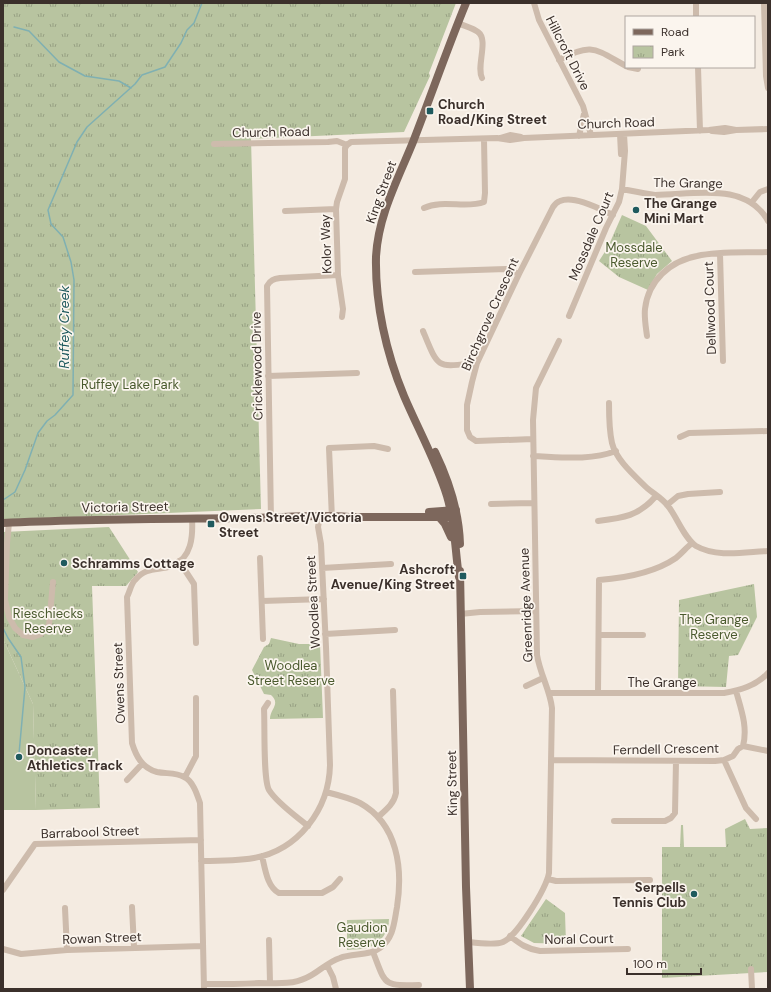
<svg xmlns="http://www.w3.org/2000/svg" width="771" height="992" viewBox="0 0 771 992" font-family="'DM Sans',sans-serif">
  <defs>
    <pattern id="park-tufts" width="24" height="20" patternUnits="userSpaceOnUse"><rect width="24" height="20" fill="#b8c4a0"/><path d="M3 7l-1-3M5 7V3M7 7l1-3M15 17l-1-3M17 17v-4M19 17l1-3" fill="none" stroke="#97a083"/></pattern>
  </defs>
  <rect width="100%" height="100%" fill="#f4ebe1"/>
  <path fill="#b8c4a0" d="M 3,639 L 33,704 L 36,810 L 3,810 Z"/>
  <path fill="url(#park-tufts)" d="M 3,3 L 456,3 L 429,73 L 430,76 L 404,132 L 251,139 L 261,509 L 3,520 Z
    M 622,215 L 646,226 L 672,261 L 657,274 L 648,290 L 619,277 L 599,261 L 608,247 Z
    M 109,527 L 138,572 L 126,586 L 92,586 L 100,808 L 36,810 L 33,704 L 3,639 L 3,532 Z
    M 754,584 L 757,617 L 738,655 L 729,656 L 726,687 L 678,686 L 679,600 Z
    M 271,638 L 299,644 L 320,644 L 323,718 L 270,719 C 270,709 281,704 271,695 L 264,694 L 252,670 L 264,647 L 269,644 Z
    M 745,819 L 750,829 L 768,828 L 768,972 L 662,978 L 662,847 L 680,847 L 681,825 L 683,825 L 684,847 L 726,847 L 725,829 Z
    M 546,899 L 565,913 L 566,944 L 534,943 L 521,936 Z
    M 389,919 C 389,931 381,943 370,947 C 363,950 354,949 347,950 L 347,920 Z"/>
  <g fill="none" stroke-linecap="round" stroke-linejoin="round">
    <path stroke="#7fb0b2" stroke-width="1.5" d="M 14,27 L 29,31 L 59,62 L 85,76 L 119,81 L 131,88
      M 3,500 L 15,492 L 25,470 L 38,433 L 47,421 L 55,415 L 73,395 L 74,280 L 71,262 L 63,237 L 51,224 L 48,210 L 77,142 L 87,127 L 135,84 L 142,75 L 165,67 L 181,43 L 187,30 L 194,23 L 202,3
      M 3,628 L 8,638 L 21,657 L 25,687 L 19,754"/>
    <path stroke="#cdbbac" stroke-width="6" d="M 534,3 L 539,20 L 583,106 L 591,135
      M 696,3 L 696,17
      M 764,3 L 766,76 L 768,88
      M 458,23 C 464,26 473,28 478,32 C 489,40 476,66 482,78
      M 559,60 C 592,42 595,49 626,66
      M 628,67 L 638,69
      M 698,67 L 700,131
      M 712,131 L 724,132 L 736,130 L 768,129
      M 620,134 L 621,154
      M 579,136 L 584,114
      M 500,138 L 510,135 L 521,137
      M 214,144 L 328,142 L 337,141 L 347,145
      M 622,189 C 632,191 646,194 655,195 C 693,195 746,181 768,221
      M 752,202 L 760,192 L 768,189
      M 424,208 C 443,199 466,209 484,202 L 485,193 L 484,139
      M 285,211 L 336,209
      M 720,254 L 723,361
      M 415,272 L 506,269 L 519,274
      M 569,316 L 606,228 L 619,202 L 622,189 L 625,151 L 624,134
      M 342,317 L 343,309 L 338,275 L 336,209 L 337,202 L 345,179 L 345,148 L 347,145 L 351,142 L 497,138 L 510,140 L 524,138 L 709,130 L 725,128 L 736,130
      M 423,331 C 439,370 436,367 477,363
      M 647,336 C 646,328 644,318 645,309 C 648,281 670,261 697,256 C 720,251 745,253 768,252
      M 268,376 L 357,373
      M 609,403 C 609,416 609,430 612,443 C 616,460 635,476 647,488 C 654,494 663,499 668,506 C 677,517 684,538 696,546 C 717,558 745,552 768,551
      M 680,437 L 689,433 L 768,431
      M 533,439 L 476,441 L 470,437 L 467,430 L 467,405 L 472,382 L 477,363 L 519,274 L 553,207 C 555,204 557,202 560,201 C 574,195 600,209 613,215
      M 533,456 C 560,457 590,461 616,451
      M 491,504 L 534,503
      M 667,505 L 678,496 L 688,494 L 720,492
      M 192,518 C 193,536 192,558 172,566 C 158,571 147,566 135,580 C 131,584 130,591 127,597 L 132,743 C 136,756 142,768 157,772 C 166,774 176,772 184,777 C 193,781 197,794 200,803 L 204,989
      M 332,519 L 329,448 L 374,446 L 388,449
      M 271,520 L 267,286 C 270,280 274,279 280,278 L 338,275
      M 598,521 C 623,518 639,516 656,496
      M 9,523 L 7,543 L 5,600 L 9,617 L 15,628 L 23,635 L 33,637 L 41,634 L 49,625 L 53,582
      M 260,558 L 263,639
      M 179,561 L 194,584 L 196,643
      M 322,568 L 391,564
      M 262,601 L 324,599
      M 460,614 L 480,612 L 536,611
      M 325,634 L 395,630
      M 599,635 L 643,635
      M 526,686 L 543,678
      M 550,693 L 724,693 C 740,690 756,686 768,673
      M 598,693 L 599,580 C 626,578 654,573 676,558 C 682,553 687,547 692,543
      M 268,703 L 264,709 C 265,725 263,780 269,790 C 277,803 296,816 308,826
      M 743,746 L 768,751
      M 552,760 L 715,761 L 724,760 L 733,756 L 738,749 L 743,746 C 748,727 741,709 736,691
      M 724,760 L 746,808 L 756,819
      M 185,777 L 196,756 L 196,698
      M 127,780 L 142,764
      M 378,817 C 386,810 394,804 396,793 L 393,691
      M 614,821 L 665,821 L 671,818 L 675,813 L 676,761
      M 262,856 C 265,868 267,887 279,893 L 322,893 L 333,887 L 340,879
      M 201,861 C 218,861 237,861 254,858 C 298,850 329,810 330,765 L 326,647 L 321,544 L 318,527 L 320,516
      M 548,879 L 556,881 L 650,880
      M 3,890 L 35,844 L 201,840
      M 132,907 L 134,947
      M 65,908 L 67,950
      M 510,936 C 520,944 527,949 540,951 L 628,949
      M 269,940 L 270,983
      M 469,942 C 477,943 496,945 503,942 C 517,936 546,889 549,873 L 552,708 C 550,690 540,674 537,655 L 533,420 L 536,388 L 559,341
      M 3,949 L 21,954 L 67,950 L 203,946
      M 373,952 C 386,985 382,986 419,985
      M 327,965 L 333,977 L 336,989
      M 751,969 L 752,989
      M 204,984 C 222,984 240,984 259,983 C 274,983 292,985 306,978 C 318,973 327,962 340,958 C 352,953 370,956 380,948 C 394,937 394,923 397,907 C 403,869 398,824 360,803 C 350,798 338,795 326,792"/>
    <path stroke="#7d675c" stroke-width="8" d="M 435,452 C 449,481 459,511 460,544
      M 429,512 L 456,510
      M 439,517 L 445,524 L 451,537
      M 3,523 C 84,519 165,519 246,518 C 280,518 314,514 349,517 L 456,517
      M 460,571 L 466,887 L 470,989
      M 459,577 C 455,550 455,522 447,496 C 436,461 418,429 404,396 C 386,353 375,303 376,257 C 378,216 398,179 413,142 C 431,96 447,49 466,3"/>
  </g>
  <g fill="#1f5a5e" stroke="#fbf5ee" stroke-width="1.5">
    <rect x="426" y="107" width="8" height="8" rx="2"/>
    <circle cx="636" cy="210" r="4"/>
    <rect x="207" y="520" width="8" height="8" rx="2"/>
    <circle cx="64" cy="563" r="4"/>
    <rect x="459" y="572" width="8" height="8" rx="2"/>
    <circle cx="19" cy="757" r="4"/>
    <circle cx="694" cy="894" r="4"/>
  </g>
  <g text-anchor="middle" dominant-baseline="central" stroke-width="3.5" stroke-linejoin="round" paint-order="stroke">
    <g font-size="13" fill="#3b302b" stroke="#fbf5ee">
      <text transform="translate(568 53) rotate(63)">Hillcroft Drive</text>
      <text transform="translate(616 123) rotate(-2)">Church Road</text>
      <text transform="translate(271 132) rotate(-1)">Church Road</text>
      <text transform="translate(688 183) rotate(1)">The Grange</text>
      <text transform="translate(381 192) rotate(-70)">King Street</text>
      <text transform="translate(591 236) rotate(-67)">Mossdale Court</text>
      <text transform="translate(326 244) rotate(-92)">Kolor Way</text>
      <text transform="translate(710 308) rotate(-92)">Dellwood Court</text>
      <text transform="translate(490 314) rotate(-66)">Birchgrove Crescent</text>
      <text transform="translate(257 366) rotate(-91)">Cricklewood Drive</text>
      <text transform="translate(125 507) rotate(-1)">Victoria Street</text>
      <text transform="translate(313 602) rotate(-93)">Woodlea Street</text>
      <text transform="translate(526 605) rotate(-92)">Greenridge Avenue</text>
      <text x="662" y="682">The Grange</text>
      <text transform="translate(119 683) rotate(-92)">Owens Street</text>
      <text transform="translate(666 749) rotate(-1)">Ferndell Crescent</text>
      <text transform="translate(452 783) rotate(-91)">King Street</text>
      <text transform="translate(90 832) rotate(-2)">Barrabool Street</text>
      <text transform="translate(102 938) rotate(-2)">Rowan Street</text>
      <text transform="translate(579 939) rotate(-1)">Noral Court</text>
    </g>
    <g font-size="13" font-weight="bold" fill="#3b302b" stroke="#fbf5ee" text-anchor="start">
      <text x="438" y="104">Church<tspan x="438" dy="15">Road/King Street</tspan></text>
      <text x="644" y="203">The Grange<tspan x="644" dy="15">Mini Mart</tspan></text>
      <text x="219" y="517">Owens Street/Victoria<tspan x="219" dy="15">Street</tspan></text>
      <text x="72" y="563">Schramms Cottage</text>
      <text x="455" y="569" text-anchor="end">Ashcroft<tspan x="455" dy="15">Avenue/King Street</tspan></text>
      <text x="27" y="750">Doncaster<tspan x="27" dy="15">Athletics Track</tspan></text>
      <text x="686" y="887" text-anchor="end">Serpells<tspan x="686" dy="15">Tennis Club</tspan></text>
    </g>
    <g font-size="13" fill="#4a5a2e" stroke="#fbf5ee">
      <text x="634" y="247">Mossdale<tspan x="634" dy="15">Reserve</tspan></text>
      <text x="130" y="384">Ruffey Lake Park</text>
      <text x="48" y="613">Rieschiecks<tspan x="48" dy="15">Reserve</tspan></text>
      <text x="714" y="619">The Grange<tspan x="714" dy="15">Reserve</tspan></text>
      <text x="291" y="665">Woodlea<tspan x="291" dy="15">Street Reserve</tspan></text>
      <text x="362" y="927">Gaudion<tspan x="362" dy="15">Reserve</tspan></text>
    </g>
    <g font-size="14" font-style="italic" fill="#1f5a5e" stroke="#fbf5ee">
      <text transform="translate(64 327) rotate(-90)">Ruffey Creek</text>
    </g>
  </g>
  <rect width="771" height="992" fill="none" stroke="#3b302b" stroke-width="8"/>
  <rect x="625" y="16" width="130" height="52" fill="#fbf5ee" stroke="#aea6a0"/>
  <rect x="633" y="29" width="20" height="6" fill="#7d675c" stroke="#aea6a0"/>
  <text x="661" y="36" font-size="12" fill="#3b302b">Road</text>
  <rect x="633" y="46" width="20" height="12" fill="url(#park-tufts)" stroke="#aea6a0"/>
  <text x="661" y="56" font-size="12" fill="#3b302b">Park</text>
  <path d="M627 968v6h74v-6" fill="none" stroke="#3b302b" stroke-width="2"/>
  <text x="633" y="968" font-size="12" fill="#3b302b" stroke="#fbf5ee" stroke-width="3" paint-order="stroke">100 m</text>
</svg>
